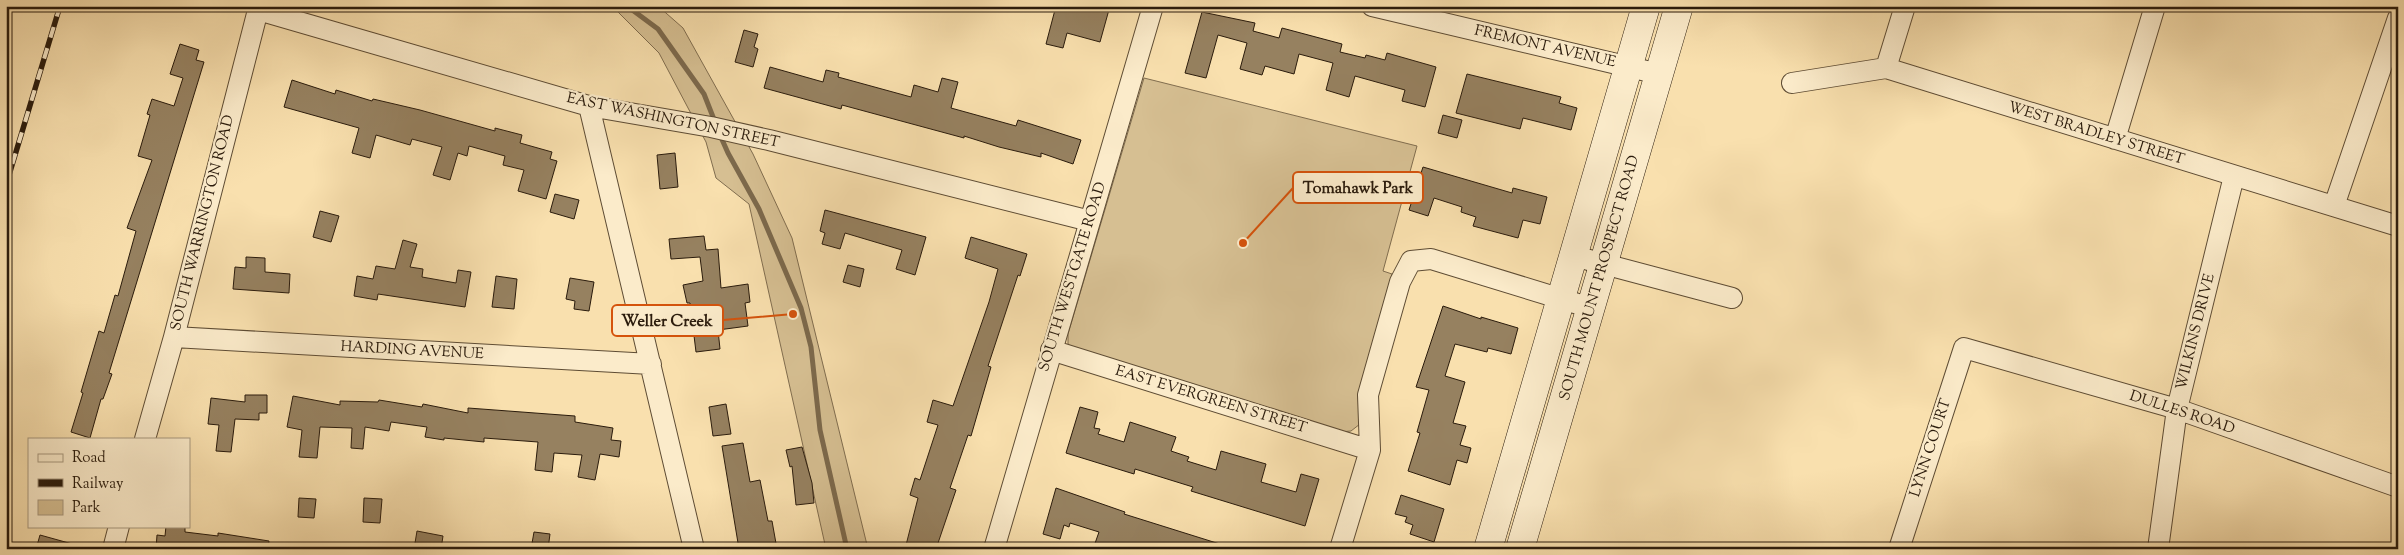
<svg xmlns="http://www.w3.org/2000/svg" width="2404" height="555" viewBox="0 0 2404 555" font-family="'Sorts Mill Goudy',serif">
  <rect width="100%" height="100%" fill="#f9e0ae"/>
  <filter id="stains"><feTurbulence type="fractalNoise" baseFrequency=".004" numOctaves="4"/><feColorMatrix values="0 0 0 0 .2 0 0 0 0 .09 0 0 0 0 .02 0 0 0 .5 -.17"/></filter>
  <radialGradient id="worn" r=".72"><stop offset=".6" stop-color="#630" stop-opacity="0"/><stop offset="1" stop-color="#630" stop-opacity=".3"/></radialGradient>
  <path fill="#d6bf92" stroke="#806d4f" d="M 612,6 L 658,6 L 683,28 L 753,154 L 792,238 L 868,549 L 826,549 L 749,204 L 716,178 L 706,142 L 659,53 Z
    M 1144,78 L 1417,146 L 1383,271 L 1392,274 L 1360,387 L 1360,424 L 1351,431 L 1339,432 L 1079,353 L 1068,344 L 1068,334 Z"/>
  <g fill="none" stroke-linecap="round" stroke-linejoin="round">
    <path stroke="#7c694c" stroke-width="5" d="M 627,6 L 658,29 L 704,94 L 715,122
      M 720,135 L 728,153 L 759,209 L 801,308 L 811,347 L 820,430 L 847,549"/>
  </g>
  <path fill="#968160" stroke="#2a1b0c" d="M 1056,6 L 1110,6 L 1100,42 L 1067,33 L 1063,48 L 1046,44 Z
    M 1202,12 L 1255,23 L 1253,31 L 1279,38 L 1282,28 L 1342,44 L 1340,52 L 1365,58 L 1366,55 L 1385,60 L 1387,53 L 1436,67 L 1425,107 L 1402,101 L 1405,90 L 1355,76 L 1349,97 L 1326,90 L 1333,63 L 1299,54 L 1294,74 L 1265,66 L 1262,75 L 1240,69 L 1247,43 L 1218,35 L 1206,78 L 1185,73 Z
    M 744,30 L 758,34 L 754,47 L 758,49 L 753,67 L 735,62 Z
    M 180,44 L 199,50 L 196,60 L 204,62 L 109,373 L 112,374 L 103,399 L 101,399 L 90,438 L 71,432 L 83,393 L 81,392 L 99,331 L 104,333 L 115,295 L 118,296 L 136,231 L 127,228 L 152,160 L 138,156 L 150,115 L 147,114 L 152,99 L 174,106 L 183,78 L 170,74 Z
    M 770,67 L 823,82 L 826,70 L 839,73 L 838,77 L 911,97 L 914,85 L 938,92 L 942,78 L 958,82 L 951,108 L 1016,126 L 1018,120 L 1081,140 L 1073,164 L 1041,153 L 1041,157 L 999,147 L 964,136 L 964,138 L 842,105 L 841,109 L 764,88 Z
    M 1467,74 L 1561,97 L 1559,103 L 1577,108 L 1571,130 L 1523,118 L 1520,129 L 1456,113 Z
    M 292,80 L 335,94 L 336,90 L 372,101 L 373,99 L 420,110 L 495,131 L 495,128 L 522,135 L 520,143 L 552,152 L 550,159 L 557,161 L 546,199 L 518,191 L 524,170 L 503,165 L 505,156 L 469,146 L 467,156 L 458,153 L 450,180 L 433,175 L 442,147 L 412,139 L 410,145 L 376,135 L 370,158 L 352,153 L 359,128 L 284,107 Z
    M 1443,115 L 1462,120 L 1457,138 L 1438,133 Z
    M 675,153 L 678,187 L 660,189 L 657,155 Z
    M 1423,167 L 1512,193 L 1513,188 L 1547,197 L 1540,224 L 1523,220 L 1518,238 L 1473,226 L 1476,217 L 1461,212 L 1462,207 L 1434,198 L 1428,216 L 1409,210 Z
    M 555,194 L 579,200 L 574,219 L 550,212 Z
    M 825,210 L 926,237 L 915,275 L 896,269 L 902,250 L 845,233 L 840,249 L 822,244 L 825,233 L 820,231 Z
    M 320,211 L 339,216 L 331,242 L 313,237 Z
    M 704,236 L 706,250 L 718,249 L 721,288 L 748,284 L 750,302 L 745,303 L 748,326 L 718,330 L 720,349 L 696,352 L 690,303 L 687,303 L 683,285 L 703,281 L 700,257 L 671,259 L 669,239 Z
    M 971,237 L 1027,254 L 1020,276 L 1018,275 L 988,366 L 991,367 L 971,436 L 968,435 L 950,488 L 956,490 L 936,549 L 905,549 L 918,498 L 910,495 L 915,478 L 920,480 L 938,425 L 927,422 L 933,400 L 953,406 L 989,302 L 998,269 L 965,258 Z
    M 403,240 L 417,244 L 410,267 L 423,269 L 422,277 L 456,283 L 458,270 L 471,272 L 465,307 L 378,294 L 377,300 L 354,296 L 357,276 L 373,279 L 376,266 L 395,269 Z
    M 246,257 L 265,258 L 265,272 L 290,274 L 289,293 L 233,289 L 235,267 L 246,268 Z
    M 848,265 L 864,269 L 860,287 L 843,282 Z
    M 496,276 L 517,279 L 514,309 L 492,307 Z
    M 570,278 L 594,282 L 589,311 L 574,309 L 575,301 L 566,299 Z
    M 1443,306 L 1481,319 L 1481,317 L 1518,328 L 1511,354 L 1488,348 L 1487,352 L 1455,344 L 1445,376 L 1465,382 L 1453,423 L 1466,426 L 1460,445 L 1471,448 L 1467,463 L 1457,460 L 1450,485 L 1408,471 L 1420,433 L 1417,432 L 1429,390 L 1416,387 Z
    M 245,395 L 267,395 L 267,413 L 259,413 L 259,420 L 235,419 L 231,452 L 216,451 L 219,425 L 208,424 L 211,398 L 245,402 Z
    M 293,396 L 340,405 L 340,401 L 378,402 L 379,400 L 422,407 L 423,404 L 468,413 L 468,408 L 575,416 L 575,422 L 613,428 L 611,440 L 621,441 L 619,457 L 600,454 L 595,480 L 578,477 L 582,455 L 554,453 L 552,472 L 535,470 L 538,442 L 484,438 L 484,442 L 444,438 L 444,440 L 425,437 L 427,427 L 391,422 L 389,431 L 365,427 L 363,449 L 351,448 L 352,428 L 320,427 L 317,458 L 299,457 L 302,430 L 287,427 Z
    M 726,404 L 731,434 L 713,436 L 709,407 Z
    M 1080,407 L 1098,412 L 1094,428 L 1100,429 L 1098,434 L 1124,442 L 1130,422 L 1176,437 L 1171,451 L 1189,457 L 1187,461 L 1216,470 L 1221,451 L 1266,464 L 1261,482 L 1296,492 L 1301,474 L 1319,479 L 1305,526 L 1191,491 L 1193,487 L 1135,469 L 1134,474 L 1066,453 Z
    M 743,443 L 750,482 L 760,480 L 768,521 L 772,521 L 777,549 L 739,549 L 722,446 Z
    M 802,447 L 812,483 L 814,503 L 796,505 L 792,466 L 790,467 L 786,450 Z
    M 1056,488 L 1125,512 L 1124,514 L 1223,545 L 1223,549 L 1093,549 L 1099,532 L 1070,523 L 1069,527 L 1064,525 L 1060,539 L 1043,534 Z
    M 1401,495 L 1444,509 L 1434,542 L 1410,534 L 1413,525 L 1405,522 L 1407,517 L 1395,514 Z
    M 299,498 L 316,499 L 314,518 L 298,517 Z
    M 364,498 L 382,499 L 380,523 L 363,522 Z
    M 166,526 L 185,526 L 185,532 L 218,536 L 218,533 L 269,541 L 268,549 L 156,549 L 157,535 L 165,536 Z
    M 417,531 L 443,536 L 441,549 L 414,549 Z
    M 534,532 L 550,534 L 548,549 L 531,549 Z
    M 40,535 L 76,545 L 75,549 L 36,549 Z"/>
  <g fill="none" stroke-linecap="round" stroke-linejoin="round">
    <defs>
      <path id="street" d="M 1372,6 L 1659,74
        M 258,10 L 589,106 L 711,127 L 769,140 L 1090,221
        M 1886,68 L 1905,6
        M 1792,83 L 1886,68 L 2398,226
        M 589,106 L 694,549
        M 2115,139 L 2155,6
        M 2334,206 L 2398,18
        M 1574,256 L 1732,298
        M 174,337 L 651,364
        M 1051,350 L 1370,450
        M 145,439 L 174,337 L 259,6
        M 113,549 L 119,526
        M 994,549 L 1153,6
        M 1340,549 L 1370,450 L 1368,395 L 1400,282 L 1411,261 L 1431,259 L 1591,308
        M 1899,549 L 1964,348 L 2177,409 L 2398,487
        M 2158,549 L 2177,409 L 2234,176"/>
      <path id="secondary" d="M 1488,549 L 1646,6
        M 1520,549 L 1679,6"/>
    </defs>
    <use href="#street" stroke="#5e4c34" stroke-width="22"/>
    <use href="#secondary" stroke="#2a1b0c" stroke-width="29"/>
    <use href="#street" stroke="#fbebca" stroke-width="20"/>
    <use href="#secondary" stroke="#fbebca" stroke-width="28"/>
    <defs>
      <path id="rail" d="M 6,185 L 60,6"/>
    </defs>
    <use href="#rail" stroke="#2a1b0c" stroke-width="5.5"/>
    <use href="#rail" stroke="#fbebca" stroke-width="4" stroke-dasharray="11" stroke-linecap="butt"/>
  </g>
  <g text-anchor="middle" dominant-baseline="central" stroke-width="4.5" stroke-linejoin="round" paint-order="stroke">
    <g font-size="15" fill="#2a1b0c" stroke="#fbebca">
      <text transform="translate(1545 47) rotate(13)">FREMONT AVENUE</text>
      <text transform="translate(673 121) rotate(12)">EAST WASHINGTON STREET</text>
      <text transform="translate(2096 134) rotate(17)">WEST BRADLEY STREET</text>
      <text transform="translate(203 223) rotate(-76)">SOUTH WARRINGTON ROAD</text>
      <text transform="translate(1073 277) rotate(-73)">SOUTH WESTGATE ROAD</text>
      <text transform="translate(1600 278) rotate(-74)">SOUTH MOUNT PROSPECT ROAD</text>
      <text transform="translate(2196 332) rotate(-76)">WILKINS DRIVE</text>
      <text transform="translate(412 351) rotate(3)">HARDING AVENUE</text>
      <text transform="translate(1211 400) rotate(17)">EAST EVERGREEN STREET</text>
      <text transform="translate(2182 413) rotate(18)">DULLES ROAD</text>
      <text transform="translate(1931 448) rotate(-72)">LYNN COURT</text>
    </g>
  </g>
  <path fill="none" stroke="#d5530c" stroke-width="2" d="M1243 243L1293 188M793 314L723 320"/>
  <g fill="#d5530c" stroke="#fbebca" stroke-width="2">
    <circle cx="1243" cy="243" r="5"/>
    <circle cx="793" cy="314" r="5"/>
  </g>
  <g fill="#fbebca" stroke="#d5530c" stroke-width="2">
    <rect x="1293" y="172" width="130" height="31" rx="5"/>
    <rect x="612" y="305" width="111" height="31" rx="5"/>
  </g>
  <g font-size="16" text-anchor="middle" font-weight="bold" fill="#2a1b0c">
    <text x="1358" y="193">Tomahawk Park</text>
    <text x="667" y="326">Weller Creek</text>
  </g>
  <rect width="2404" height="555" fill="none" stroke="#f9e0ae" stroke-width="25"/>
  <rect x="8" y="8" width="2389" height="540" fill="none" stroke="#2a1b0c" stroke-width="2.5"/>
  <rect x="12" y="12" width="2379" height="530" fill="none" stroke="#2a1b0c"/>
  <rect x="28" y="438" width="162" height="90" fill="#fbebca" stroke="#a7987e"/>
  <rect x="38" y="454" width="25" height="8" fill="#fbebca" stroke="#a7987e"/>
  <text x="72" y="462" font-size="15" fill="#2a1b0c">Road</text>
  <rect x="38" y="479" width="25" height="8" fill="#2a1b0c" stroke="#a7987e"/>
  <text x="72" y="488" font-size="15" fill="#2a1b0c">Railway</text>
  <rect x="38" y="500" width="25" height="15" fill="#d6bf92" stroke="#a7987e"/>
  <text x="72" y="512" font-size="15" fill="#2a1b0c">Park</text>
  <rect width="100%" height="100%" filter="url(#stains)"/>
  <rect width="100%" height="100%" fill="url(#worn)"/>
</svg>
